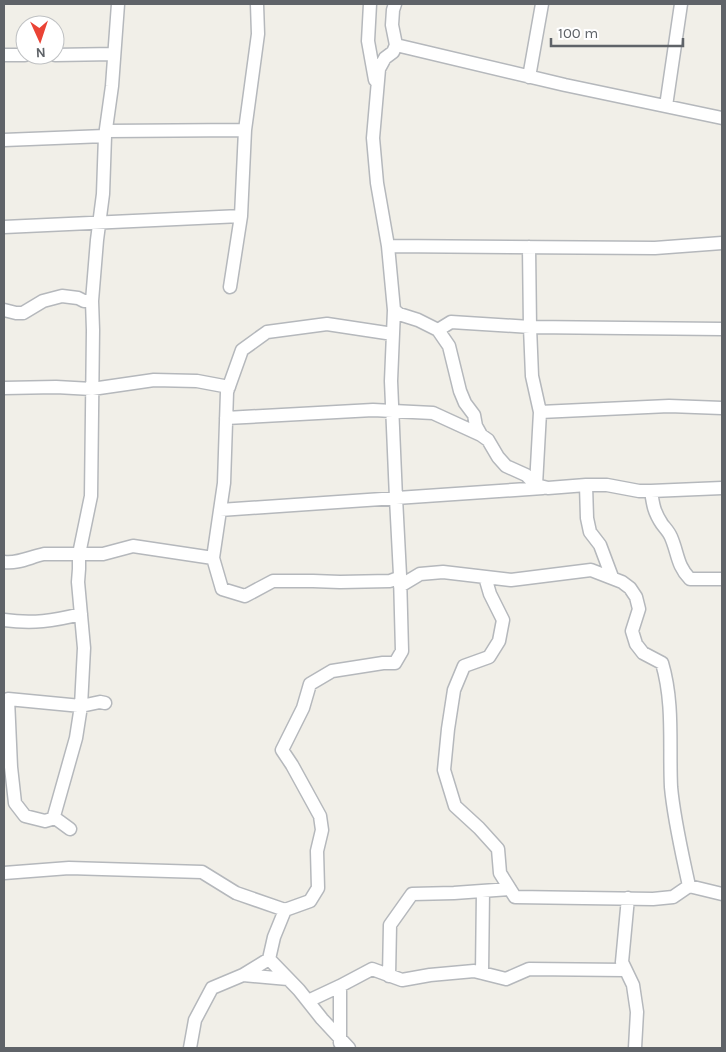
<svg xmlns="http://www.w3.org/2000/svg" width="726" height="1052" viewBox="0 0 726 1052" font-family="Karla,sans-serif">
  <rect width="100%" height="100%" fill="#f1efe8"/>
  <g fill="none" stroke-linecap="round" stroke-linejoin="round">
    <defs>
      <path id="minor" d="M 370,4 L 368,41 L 375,80
        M 395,4 L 393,10 L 392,25 L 396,45 L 393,52 L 385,58 L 379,69 L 373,138 L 377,183 L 388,246 L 394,310 L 399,314 L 418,320 L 438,330 L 449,346 L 460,391 L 465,403 L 474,415 L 476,426 L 481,435 L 488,440 L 498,457 L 506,466 L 526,475 L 536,485 L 548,488 L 586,485 L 607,485 L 639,491 L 651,491 L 722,488
        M 396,45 L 565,85 L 722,118
        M 4,55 L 25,55
        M 55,55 L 114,54
        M 529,77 L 542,4
        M 666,106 L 681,4
        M 106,131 L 245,130
        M 4,140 L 105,136
        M 4,227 L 241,216
        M 388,246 L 655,248 L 722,243
        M 529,247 L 530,327 L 532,376 L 540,412 L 536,485
        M 230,287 L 241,216 L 245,130 L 258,34 L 257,4
        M 4,310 L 16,313 L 23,313 L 43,301 L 62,296 L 78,298 L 84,301 L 92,301
        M 438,330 L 451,322 L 530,327 L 722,329
        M 393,334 L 327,324 L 267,332 L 242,350 L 227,392 L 224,483 L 213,558 L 222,589 L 245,596 L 273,581 L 313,581 L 340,582 L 390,581 L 398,578 L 400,575 L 396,498 L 391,381 L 394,310
        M 4,388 L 56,387 L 92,389 L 154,380 L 197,381 L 229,387
        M 540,412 L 669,406 L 722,408
        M 226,418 L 373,410 L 433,413 L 481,435
        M 586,485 L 587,518 L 590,532 L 600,545 L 612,577
        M 651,491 C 653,505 654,512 662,524 C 665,528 669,532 671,537 C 678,553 677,566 690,579 L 722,579
        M 220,510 L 543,488
        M 4,562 C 18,564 30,557 44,554 L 103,554 L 133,546 L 213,558
        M 485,577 L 490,594 L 503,620 L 499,641 L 489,657 L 464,666 L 454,690 L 448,729 L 444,770 L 455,806 L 479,828 L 498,849 L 500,873 L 515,897 L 653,899 L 673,897 L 689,886 L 722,894
        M 400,586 L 420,574 L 443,572 L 511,580 L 591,570 L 622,582 L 630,588 L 636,597 L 639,609 L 632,631 L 636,644 L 643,653 L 662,663 C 674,703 669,746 671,787 C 674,820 682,853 689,886
        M 4,620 C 33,624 53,621 81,614
        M 55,818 L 45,821 L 25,816 L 15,803 L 11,767 L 8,699 L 81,706 L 100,702 L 105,703
        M 70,829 L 55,818 L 54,816 L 76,738 L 81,706 L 84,648 L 78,582 L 79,569 L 79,554 L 91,496 L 93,330 L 92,301 L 97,240 L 103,194 L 105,136 L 112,86 L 118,4
        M 4,873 L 69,868 L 202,872 L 236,893 L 285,910
        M 628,898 L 622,962 L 633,985 L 637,1012 L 635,1048
        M 269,959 L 299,990 L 322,1019 L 349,1048
        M 482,973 L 483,891
        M 243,975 L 288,979
        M 389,976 L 390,925 L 412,894 L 454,893 L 510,889
        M 340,986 L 340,1043
        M 308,1001 L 340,986 L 372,969 L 402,980 L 430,975 L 474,971 L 506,979 L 529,969 L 625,970
        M 190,1048 L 195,1020 L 212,988 L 243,975 L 269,959 L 274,937 L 285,910 L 310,901 L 318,888 L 317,851 L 322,830 L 320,816 L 292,765 L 282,750 L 303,708 L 310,684 L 332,671 L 383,663 L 395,663 L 402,651 L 400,575"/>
    </defs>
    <use href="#minor" stroke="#b5b8bc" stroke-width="15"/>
    <use href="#minor" stroke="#fff" stroke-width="12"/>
  </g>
  <rect width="726" height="1052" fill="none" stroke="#5f6368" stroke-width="10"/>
  <g transform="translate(40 40) rotate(177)"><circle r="24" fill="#ffffff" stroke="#bfc1c3"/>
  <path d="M0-4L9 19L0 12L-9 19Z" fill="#ea4335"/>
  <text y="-8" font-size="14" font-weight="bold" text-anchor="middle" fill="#5f6368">N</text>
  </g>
  <path d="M551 38v8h132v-8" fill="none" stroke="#5f6368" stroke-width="2.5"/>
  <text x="558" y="38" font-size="15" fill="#5f6368" stroke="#ffffff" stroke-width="4" paint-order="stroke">100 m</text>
</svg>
